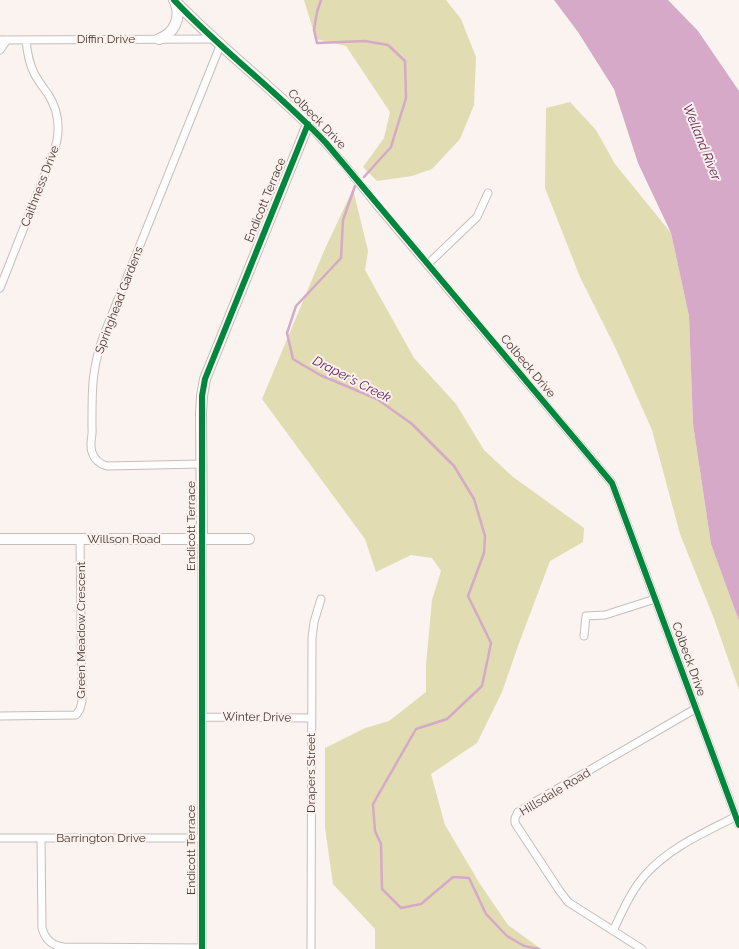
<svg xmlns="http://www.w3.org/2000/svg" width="739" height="949" viewBox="0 0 739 949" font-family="Raleway,sans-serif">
  <rect width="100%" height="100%" fill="#faf3f0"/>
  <path fill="#e1dcb2" d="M 304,0 L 446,0 L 461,19 L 476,57 L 474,105 L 460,139 L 432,169 L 412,176 L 377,181 L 363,167 L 384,138 L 390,112 L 346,46 L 316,39 Z
    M 570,102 L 596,130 L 615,164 L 671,233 L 689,316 L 693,424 L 711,544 L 739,621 L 739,690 L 713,616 L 680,534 L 652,430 L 616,349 L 580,277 L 545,188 L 546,108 Z
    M 353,189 L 368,251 L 365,270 L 414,358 L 456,404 L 484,450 L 513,477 L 584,528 L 583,542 L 550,561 L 518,646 L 502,692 L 477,743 L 431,774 L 445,825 L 480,884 L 508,925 L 541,949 L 375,949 L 375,929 L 333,884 L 325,828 L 325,748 L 365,728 L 389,721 L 426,692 L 426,665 L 432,600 L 441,571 L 432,558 L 411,555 L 376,572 L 365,539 L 262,399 L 324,251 Z"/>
  <path fill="#d5a9c7" d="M 554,0 L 668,0 L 698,31 L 739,91 L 739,621 L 711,544 L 693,424 L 689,316 L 671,233 L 638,163 L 614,89 L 578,32 Z"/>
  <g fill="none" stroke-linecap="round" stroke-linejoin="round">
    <path stroke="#d5a9c7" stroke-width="2.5" d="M 321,0 L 317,12 L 314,30 L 317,43 L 365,41 L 388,45 L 405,61 L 406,98 L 391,147 L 364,177
      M 355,186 L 343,220 L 341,258 L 296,306 L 287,333 L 293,359 L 320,375 L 377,399 L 412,424 L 454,466 L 474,499 L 485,536 L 484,553 L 468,596 L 491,643 L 482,686 L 447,719 L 416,729 L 373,804 L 375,831 L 381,844 L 382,889 L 401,908 L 421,904 L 453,877 L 469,878 L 486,914 L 507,936 L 524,946 L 539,949"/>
    <defs>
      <path id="street" d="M 0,40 L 213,39
        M 0,50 L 7,40
        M 308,124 L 344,164 L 375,203 L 612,483 L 739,825
        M 428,264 L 477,217 L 488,193
        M 0,288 L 53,154 C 61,133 60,113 48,94 C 43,87 38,81 34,73 C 29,63 27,51 26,40
        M 202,464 L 107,466 C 100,464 94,459 92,452 C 89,444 93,436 92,428 C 92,392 91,372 103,337 L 220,46
        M 584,636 L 586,616 L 605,615 L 655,599
        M 0,716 L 76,715 L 80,709 L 82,701 L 80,539
        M 202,717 L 311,718
        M 0,838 L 202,838
        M 41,838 L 42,928 C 45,939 52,946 64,947 L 202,948
        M 613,931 C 622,912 631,891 645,875 C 669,848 703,833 735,817
        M 202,949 L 202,539
        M 311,949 L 312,638 L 314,622 L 321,599
        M 642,949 L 568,902 L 559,890 L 515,823 L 515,818 L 518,812 L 526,807 L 695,709"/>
      <path id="secondary" d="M 174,0 C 216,44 264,81 308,124 L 205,379 L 202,396 L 201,413 L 202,539
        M 159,39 C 174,34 182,17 175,2
        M 0,539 L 249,539"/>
    </defs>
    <use href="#street" stroke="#c6bebb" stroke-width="9"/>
    <use href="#secondary" stroke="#c6bebb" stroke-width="12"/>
    <use href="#street" stroke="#fefdfd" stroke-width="7"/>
    <use href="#secondary" stroke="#fefdfd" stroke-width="10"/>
    <defs>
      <path id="cycleway" d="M 174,0 C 222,51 278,92 326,143 L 612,483 L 739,825
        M 202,949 L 202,396 L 205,379 L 211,364 L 308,124"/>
    </defs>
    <use href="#cycleway" stroke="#fdf1ed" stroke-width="8"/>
    <use href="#cycleway" stroke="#00873e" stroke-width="6"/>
  </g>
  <g text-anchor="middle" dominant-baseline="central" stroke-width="4" stroke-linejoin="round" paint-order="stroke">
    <g font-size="12" fill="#443935" stroke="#fdf1ed">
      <text x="106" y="39">Diffin Drive</text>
      <text transform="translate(317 119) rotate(46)">Colbeck Drive</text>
      <text transform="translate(40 186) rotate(-69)">Caithness Drive</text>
      <text transform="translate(265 200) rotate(-68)">Endicott Terrace</text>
      <text transform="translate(119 300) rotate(-69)">Springhead Gardens</text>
      <text transform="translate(528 366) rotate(50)">Colbeck Drive</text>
      <text transform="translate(191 526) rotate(-90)">Endicott Terrace</text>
      <text x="124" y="539">Willson Road</text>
      <text transform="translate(81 630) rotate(-90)">Green Meadow Crescent</text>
      <text transform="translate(689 659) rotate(70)">Colbeck Drive</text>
      <text transform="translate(257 717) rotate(1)">Winter Drive</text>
      <text transform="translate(311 773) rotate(-90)">Drapers Street</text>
      <text transform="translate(555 792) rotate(-31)">Hillsdale Road</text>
      <text x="101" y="838">Barrington Drive</text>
      <text transform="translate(191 850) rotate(-90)">Endicott Terrace</text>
    </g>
    <g font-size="13" font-style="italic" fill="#5e1652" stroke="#fdf1ed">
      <text transform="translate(702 142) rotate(68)">Welland River</text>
      <text transform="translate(352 379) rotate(27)">Draper's Creek</text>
    </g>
  </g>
</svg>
